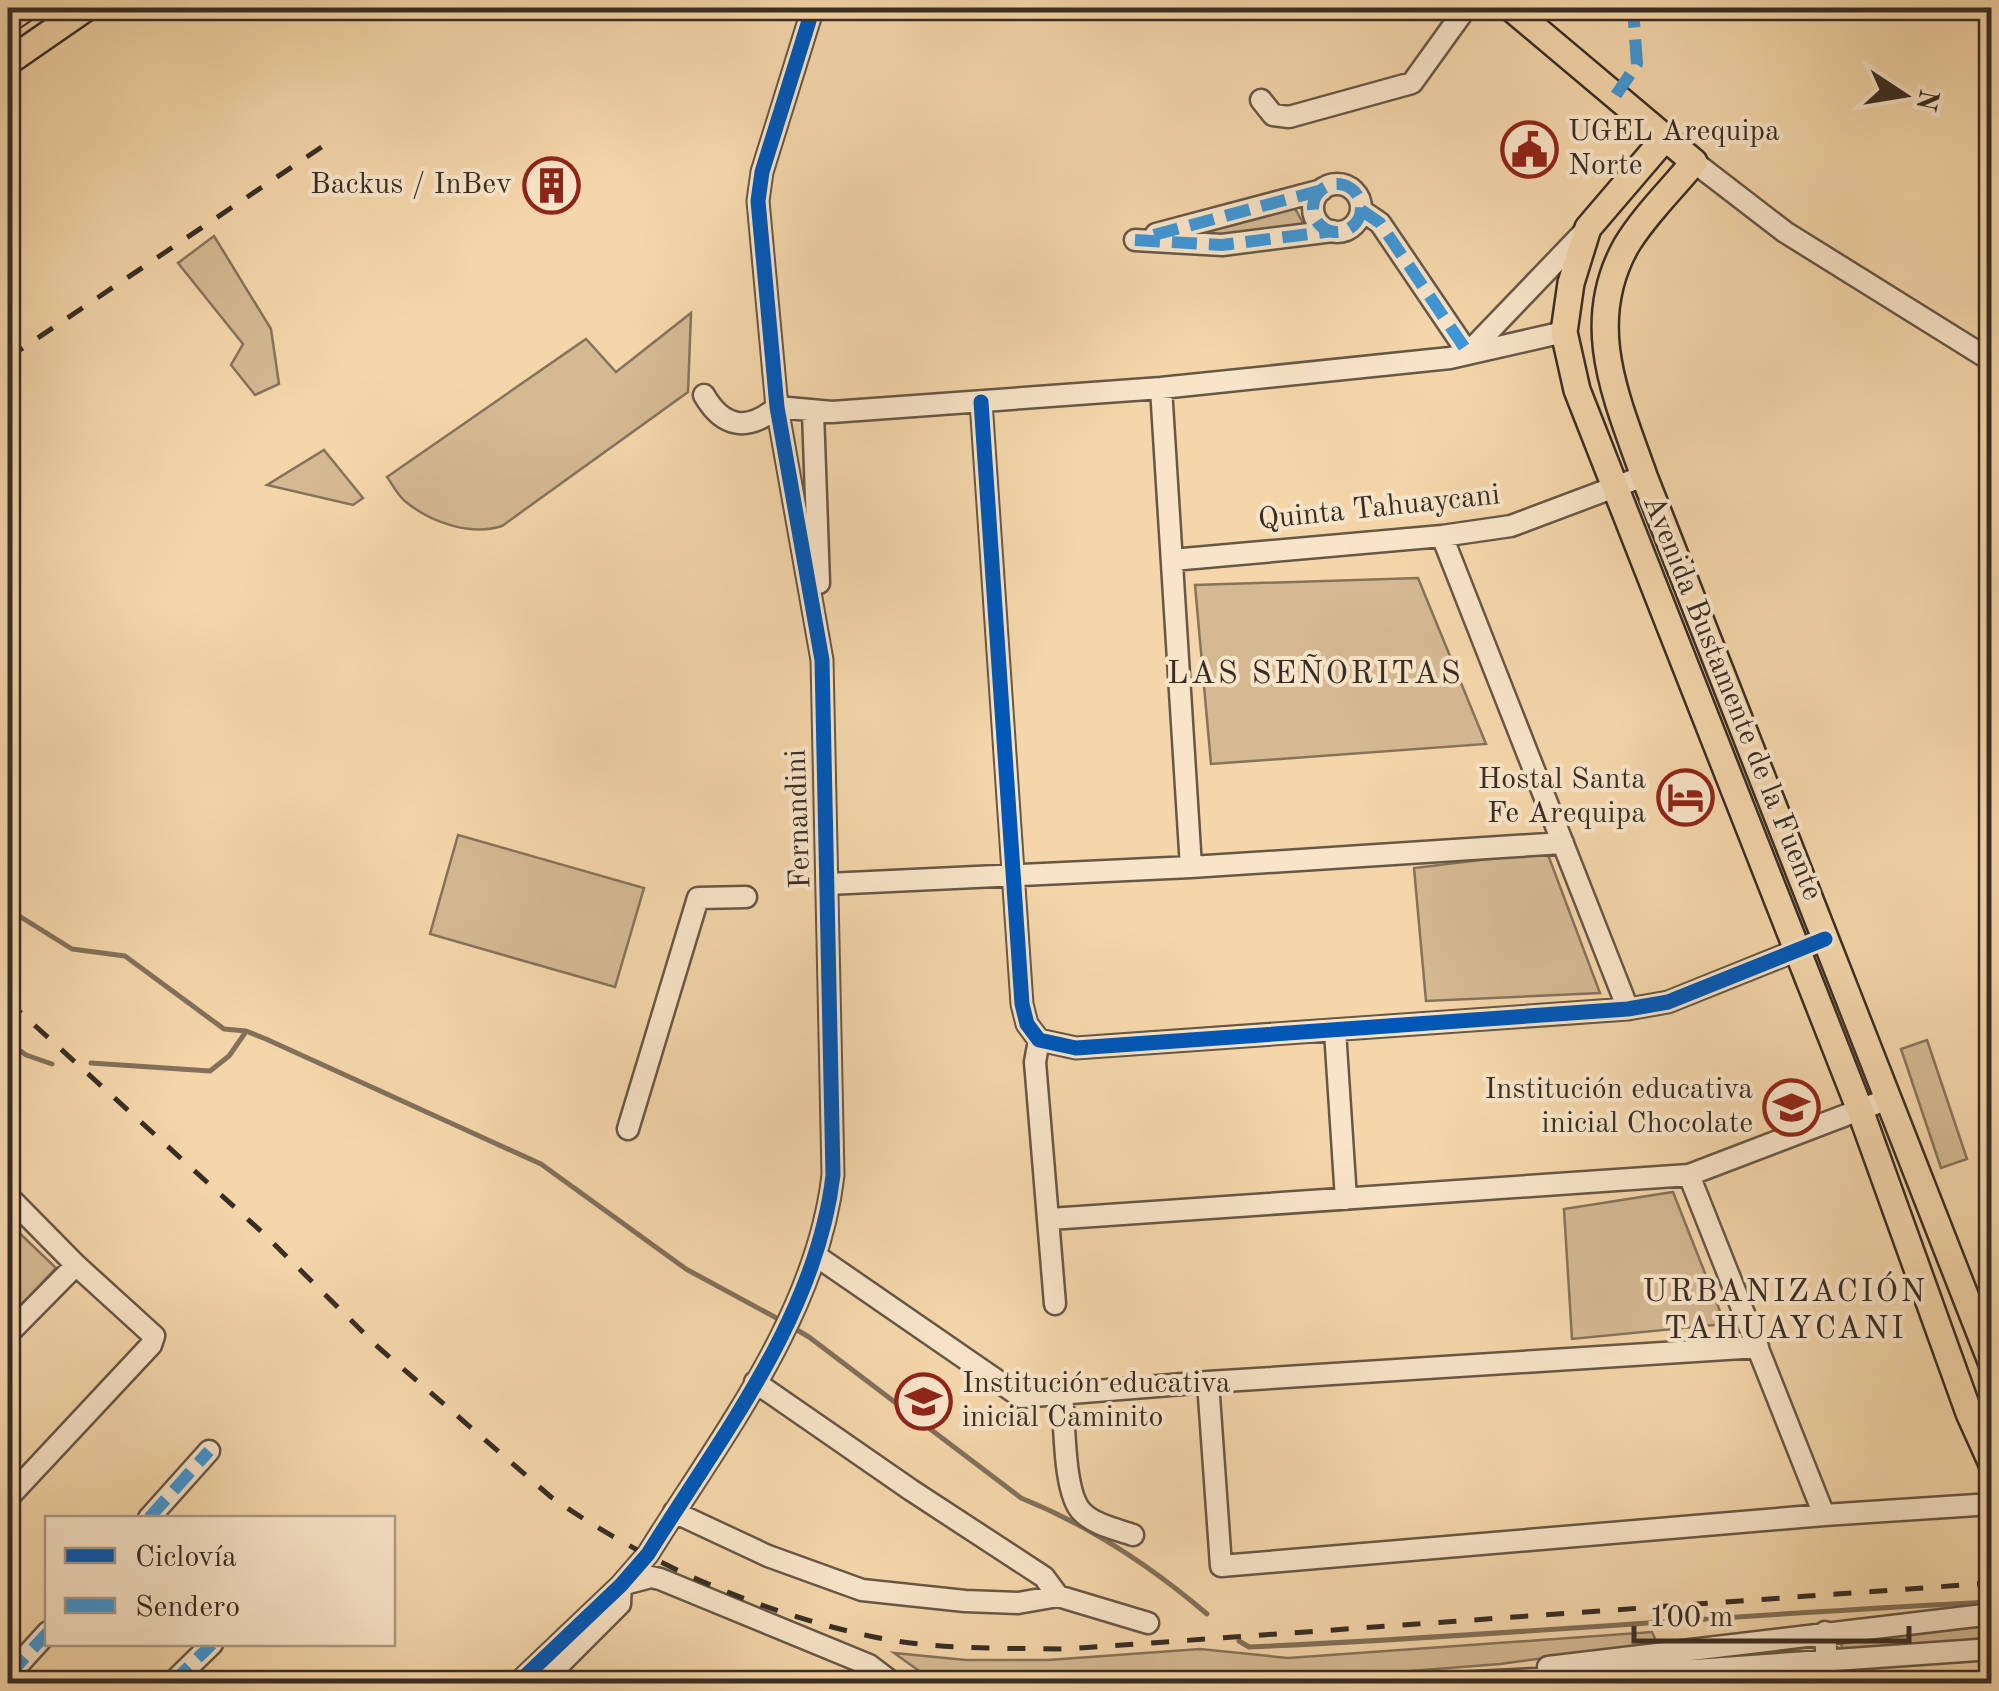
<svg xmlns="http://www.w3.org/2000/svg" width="1999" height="1691" viewBox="0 0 1999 1691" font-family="'Old Standard TT',serif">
  <rect width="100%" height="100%" fill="#f4d6aa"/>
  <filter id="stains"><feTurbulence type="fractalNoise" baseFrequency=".002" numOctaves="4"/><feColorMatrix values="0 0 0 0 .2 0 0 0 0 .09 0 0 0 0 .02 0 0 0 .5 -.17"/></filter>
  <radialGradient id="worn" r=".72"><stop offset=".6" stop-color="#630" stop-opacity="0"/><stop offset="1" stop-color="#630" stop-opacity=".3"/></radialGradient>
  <path fill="#d4b993" stroke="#86735c" stroke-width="2.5" d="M 1292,203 L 1308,232 L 1198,243 L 1189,232 Z
    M 214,236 L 271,329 L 279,384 L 255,395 L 231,365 L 243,344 L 178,263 Z
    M 691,313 L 688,392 L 502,526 C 471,536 432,523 406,502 C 398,496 393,485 387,477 L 586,339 L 616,372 Z
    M 324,450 L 363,498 L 353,505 L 267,485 Z
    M 1418,578 L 1486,744 L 1211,764 L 1195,585 Z
    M 458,835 L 644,888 L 615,987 L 430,934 Z
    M 1547,852 L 1600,993 L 1426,1001 L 1414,868 Z
    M 1927,1040 L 1967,1159 L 1941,1168 L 1901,1049 Z
    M 1673,1192 L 1725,1324 L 1572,1339 L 1564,1209 Z
    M 8,1222 L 56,1268 L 8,1319 Z
    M 1991,1626 L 1991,1638 L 1842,1652 L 1841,1638 Z
    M 1652,1632 L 1657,1643 L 1500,1664 L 1243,1684 L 936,1683 L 894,1653 L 966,1660 L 1048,1660 L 1200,1649 L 1288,1658 Z"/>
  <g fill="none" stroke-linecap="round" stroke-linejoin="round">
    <path stroke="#82705a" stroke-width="5" d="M 8,909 L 72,949 L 125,956 L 224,1029 L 246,1031 L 266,1039 L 541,1164 L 686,1269 L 782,1321
      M 8,1042 L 26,1055 L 52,1064
      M 91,1063 L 210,1071 L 229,1056 L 245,1033
      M 792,1327 L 809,1337 L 1021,1498 C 1088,1525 1152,1567 1207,1614
      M 1239,1641 L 1249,1647 C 1501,1636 1738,1614 1992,1602"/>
    <defs>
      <path id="minor" d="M 1261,100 L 1273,115 L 1289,117 L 1412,83 L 1466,8
        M 1694,162 L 1785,232 L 1992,361
        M1313 208a24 24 0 1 1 48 0a24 24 0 1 1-48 0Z
        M 1361,210 L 1380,223 L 1468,353
        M 1156,234 L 1322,190
        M 1135,240 L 1222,245 L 1333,231
        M 1468,353 L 1588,228
        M 1161,388 L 1191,867
        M 704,395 C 723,428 748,432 777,407 L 832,412 L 1161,388 L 1450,358 L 1564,332
        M 981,402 L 1022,1004 L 1027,1024 L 1039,1040 L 1076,1048 L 1628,1009 L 1668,1002 L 1825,939
        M 813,412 L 819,583
        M 1442,536 L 1628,1009
        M 1172,560 L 1442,536 L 1511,526 L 1644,476
        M 828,884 L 1191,867 L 1563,843
        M 1335,1031 L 1346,1199
        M 1039,1040 L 1035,1062 L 1055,1304
        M 628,1129 L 698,898 L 746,897
        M 1689,1175 L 1824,1515
        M 8,1196 L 76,1265 L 154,1336 L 151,1345 L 8,1498
        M 1050,1219 L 1689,1175 L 1888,1099
        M 815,1255 L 1021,1397 L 1208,1382 L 1758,1347
        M 8,1334 L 76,1265
        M 1208,1382 L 1221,1566 L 1824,1515 L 1992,1504
        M 1062,1394 C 1065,1422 1063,1493 1082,1512 C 1095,1525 1116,1529 1133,1535
        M 1969,1413 L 1992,1406
        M 674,1512 L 768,1556 L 862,1590 L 965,1601 L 1018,1603 L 1058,1596 L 1044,1577 L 911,1490 L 755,1382
        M 149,1518 L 209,1451
        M 621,1585 L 651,1577 L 660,1579 L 869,1665 L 894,1684
        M 1058,1596 L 1148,1623
        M 1825,1632 L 1828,1684
        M 1548,1667 L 1992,1614
        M 8,1676 L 48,1632
        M 171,1684 L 212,1644
        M 517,1684 L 621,1585 L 648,1554 C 720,1438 817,1315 833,1175 L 822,660 L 777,407 L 758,201 L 762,172 L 813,8
        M 540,1684 L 620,1604 L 621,1585
        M 1433,1684 L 1637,1674 L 1992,1649"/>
      <path id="major" d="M 1511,8 L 1694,162 C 1672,189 1644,216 1626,246 C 1582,325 1617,399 1644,476 L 1992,1364
        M 8,62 L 86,8
        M 1665,138 L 1588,228 L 1571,283 L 1564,332 L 1577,390 L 1860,1110 L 1969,1413 L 1992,1464"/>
      <path id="highway" d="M 8,18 L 23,8"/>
    </defs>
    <use href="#minor" stroke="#675746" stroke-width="25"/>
    <use href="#major" stroke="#382d25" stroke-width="30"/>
    <use href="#highway" stroke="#382d25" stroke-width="32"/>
    <use href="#minor" stroke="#f8e4c8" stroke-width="20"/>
    <use href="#major" stroke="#f4d6aa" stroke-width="25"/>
    <use href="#highway" stroke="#f4d6aa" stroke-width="28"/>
    <path stroke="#382d25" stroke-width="5" stroke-dasharray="18 18" stroke-linecap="butt" d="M 8,358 L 326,144
      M 8,1001 L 264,1234 L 378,1347 L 551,1497 C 645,1563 761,1613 874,1637 C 937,1650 1002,1648 1066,1649 L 1992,1583"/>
    <path stroke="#3e96d6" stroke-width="12" stroke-dasharray="25 12" stroke-linecap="butt" d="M 1616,95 L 1637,64 L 1633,8
      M1313 208a24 24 0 1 1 48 0a24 24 0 1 1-48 0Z
      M 1361,210 L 1380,223 L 1468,353
      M 1154,235 L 1322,190
      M 1135,240 L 1222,245 L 1333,231
      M 149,1518 L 209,1451
      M 8,1676 L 48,1632
      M 171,1684 L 212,1644
      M 1479,1684 L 1483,1679"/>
    <defs>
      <path id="cycleway" d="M 981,402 L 1022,1004 L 1027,1024 L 1039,1040 L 1076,1048 L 1628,1009 L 1668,1002 L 1825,939
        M 517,1684 L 621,1585 L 648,1554 C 720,1438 817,1315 833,1175 L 822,660 L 777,407 L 758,201 L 762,172 L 813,8"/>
    </defs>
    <use href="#cycleway" stroke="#f8e4c8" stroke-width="21"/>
    <use href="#cycleway" stroke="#0057b8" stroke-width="15"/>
  </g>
  <defs>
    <symbol id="civic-ring" viewBox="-11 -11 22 22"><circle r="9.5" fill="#f8e4c8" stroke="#8f2418" stroke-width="1.5"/><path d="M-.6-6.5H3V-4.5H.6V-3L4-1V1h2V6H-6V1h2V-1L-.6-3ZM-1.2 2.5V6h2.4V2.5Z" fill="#8f2418"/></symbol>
    <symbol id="building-ring" viewBox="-11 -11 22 22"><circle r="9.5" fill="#f8e4c8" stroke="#8f2418" stroke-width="1.5"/><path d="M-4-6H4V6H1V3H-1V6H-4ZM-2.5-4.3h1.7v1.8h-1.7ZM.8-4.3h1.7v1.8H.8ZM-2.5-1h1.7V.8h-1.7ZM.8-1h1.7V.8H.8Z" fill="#8f2418"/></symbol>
    <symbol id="hotel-ring" viewBox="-11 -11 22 22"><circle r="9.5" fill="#f8e4c8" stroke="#8f2418" stroke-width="1.5"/><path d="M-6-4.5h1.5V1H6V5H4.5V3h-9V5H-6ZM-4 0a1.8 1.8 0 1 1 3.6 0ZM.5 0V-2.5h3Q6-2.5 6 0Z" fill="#8f2418"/></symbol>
    <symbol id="school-ring" viewBox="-11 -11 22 22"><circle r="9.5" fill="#f8e4c8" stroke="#8f2418" stroke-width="1.5"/><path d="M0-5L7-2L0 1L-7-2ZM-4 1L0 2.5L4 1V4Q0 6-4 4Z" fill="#8f2418"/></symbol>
  </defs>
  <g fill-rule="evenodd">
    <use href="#civic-ring" x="1498" y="118" width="63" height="63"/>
    <use href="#building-ring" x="520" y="154" width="63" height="63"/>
    <use href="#hotel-ring" x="1654" y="766" width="63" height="63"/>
    <use href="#school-ring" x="1760" y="1076" width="63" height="63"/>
    <use href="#school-ring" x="892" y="1370" width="63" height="63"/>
  </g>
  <g text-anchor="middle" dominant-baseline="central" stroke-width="8" stroke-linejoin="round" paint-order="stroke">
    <g font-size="30" fill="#382d25" stroke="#f8e4c8" text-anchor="end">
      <text x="1568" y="132" text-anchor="start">UGEL Arequipa<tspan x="1568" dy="34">Norte</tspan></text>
      <text x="512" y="185">Backus / InBev</text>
      <text x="1646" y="780">Hostal Santa<tspan x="1646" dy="34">Fe Arequipa</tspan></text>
      <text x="1753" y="1090">Institución educativa<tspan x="1753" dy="34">inicial Chocolate</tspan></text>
      <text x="962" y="1384" text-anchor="start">Institución educativa<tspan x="962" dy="34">inicial Caminito</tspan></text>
    </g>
    <g font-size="30" fill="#382d25" stroke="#f8e4c8">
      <text transform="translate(1379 508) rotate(-6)">Quinta Tahuaycani</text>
      <text transform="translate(1732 698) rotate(68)">Avenida Bustamente de la Fuente</text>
      <text transform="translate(799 819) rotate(-92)">Fernandini</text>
    </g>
    <g font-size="32" letter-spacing="2.5" fill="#382d25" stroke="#f8e4c8">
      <text x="1315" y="675">LAS SEÑORITAS</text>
      <text x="1785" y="1293">URBANIZACIÓN<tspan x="1785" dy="37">TAHUAYCANI</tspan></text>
    </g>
  </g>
  <rect width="1999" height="1691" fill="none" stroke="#f4d6aa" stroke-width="40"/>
  <rect x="10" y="10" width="1979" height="1671" fill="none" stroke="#382d25" stroke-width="5"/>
  <rect x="20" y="20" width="1959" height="1651" fill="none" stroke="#382d25" stroke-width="2.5"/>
  <rect x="45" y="1516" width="350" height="130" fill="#f8e4c8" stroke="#ab9b87" stroke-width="2.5"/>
  <rect x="65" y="1548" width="50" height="15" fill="#0057b8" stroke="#ab9b87" stroke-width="2.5"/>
  <text x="135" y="1566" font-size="30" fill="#382d25">Ciclovía</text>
  <rect x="65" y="1598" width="50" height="15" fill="#3e96d6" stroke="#ab9b87" stroke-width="2.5"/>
  <text x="135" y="1616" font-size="30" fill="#382d25">Sendero</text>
  <g transform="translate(1904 95) rotate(102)" stroke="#f8e4c8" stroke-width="8" paint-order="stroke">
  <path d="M0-8L18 38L0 25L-18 38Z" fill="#382d25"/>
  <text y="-15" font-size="28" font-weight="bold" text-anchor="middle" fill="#382d25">N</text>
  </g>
  <path d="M1634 1626v15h275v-15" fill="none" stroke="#382d25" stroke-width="5"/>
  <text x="1649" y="1626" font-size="30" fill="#382d25" stroke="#f8e4c8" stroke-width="8" paint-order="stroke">100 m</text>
  <rect width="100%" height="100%" filter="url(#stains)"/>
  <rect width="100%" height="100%" fill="url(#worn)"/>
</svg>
